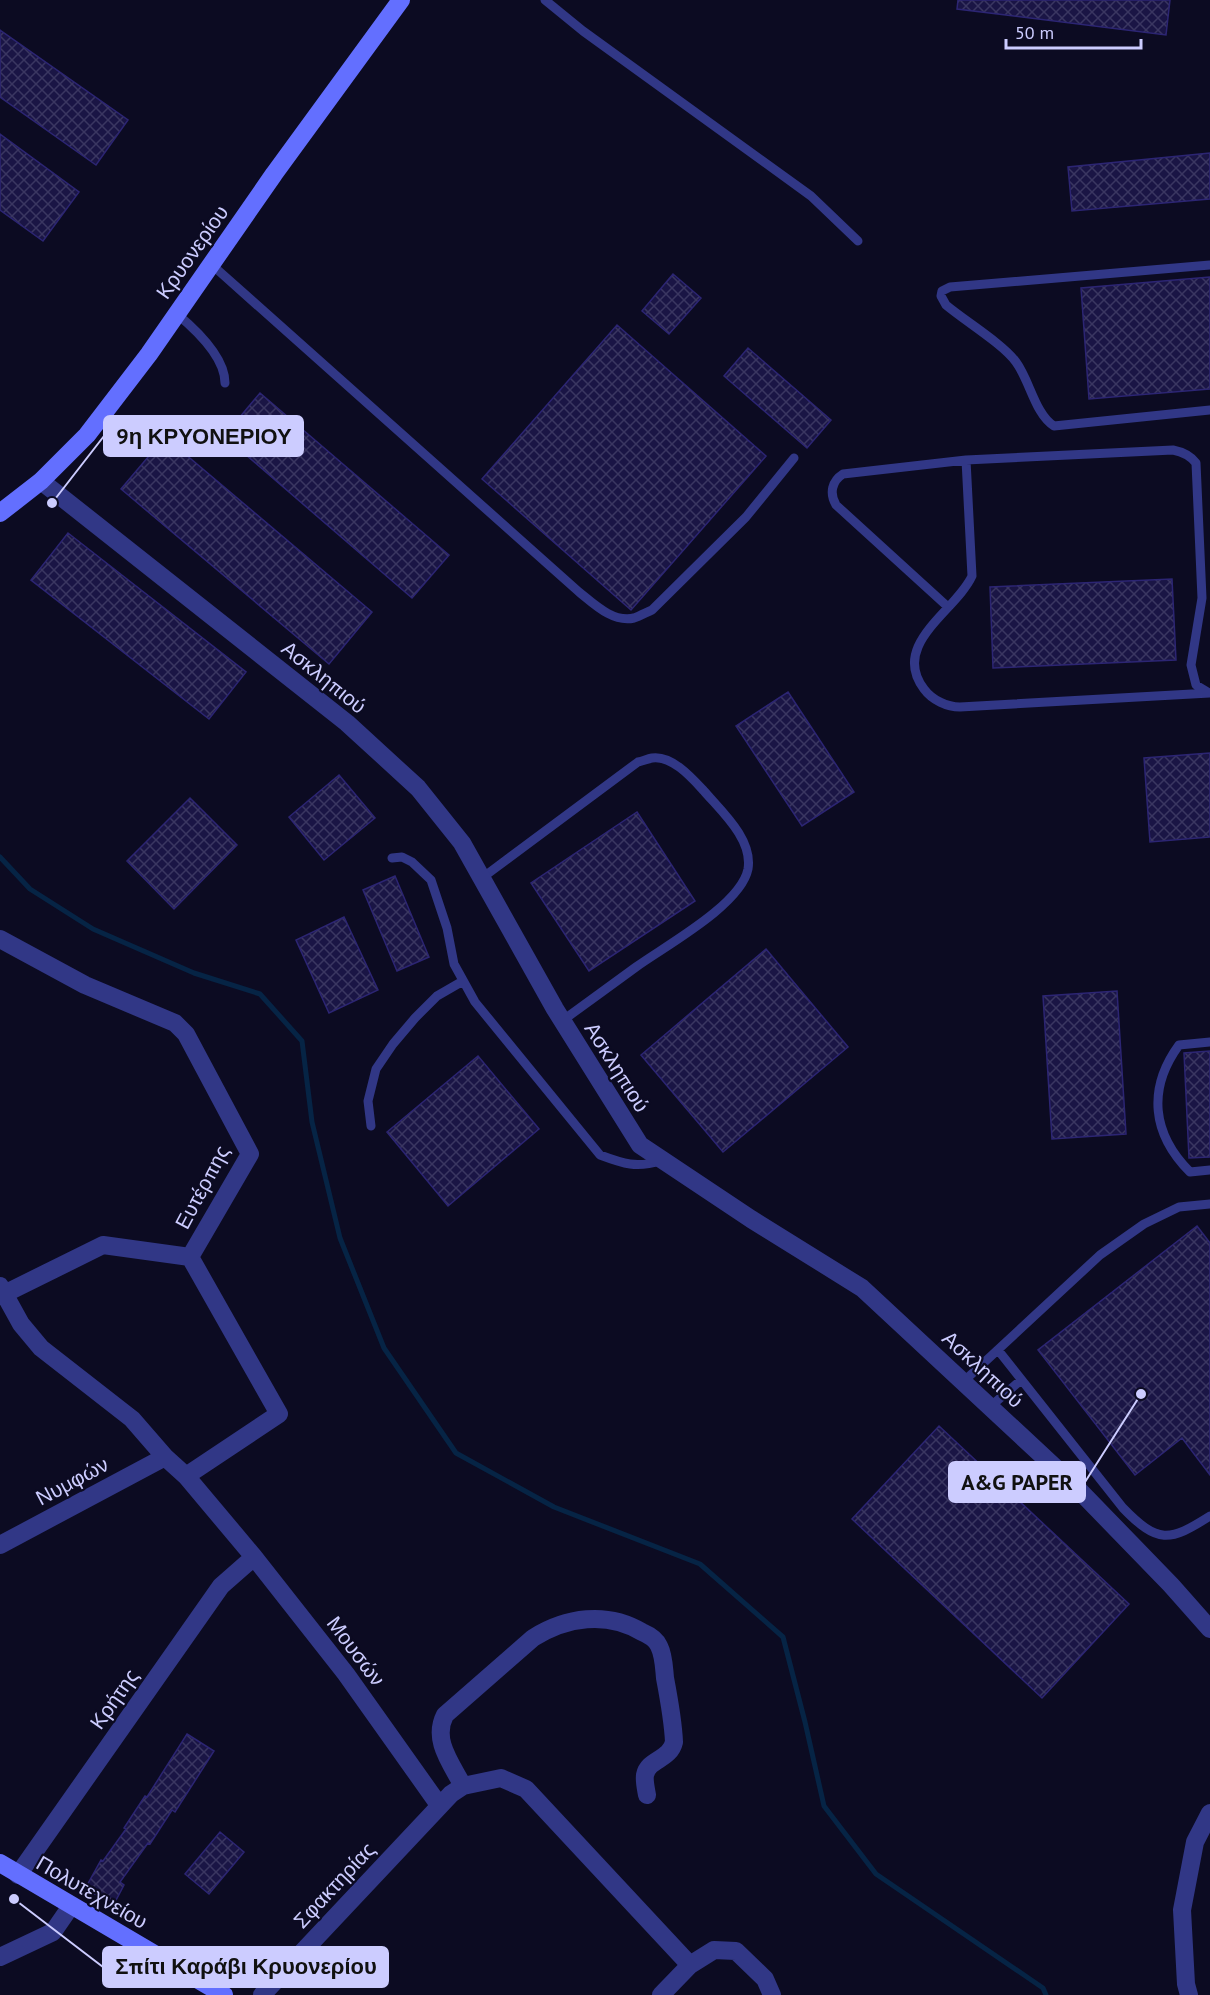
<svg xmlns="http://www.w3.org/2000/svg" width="1210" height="1995" viewBox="0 0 1210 1995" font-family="'PT Sans',sans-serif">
  <defs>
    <pattern id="building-cross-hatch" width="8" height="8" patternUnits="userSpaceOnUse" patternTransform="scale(1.5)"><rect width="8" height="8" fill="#1a1545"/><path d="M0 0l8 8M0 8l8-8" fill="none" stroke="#3a3661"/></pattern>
  </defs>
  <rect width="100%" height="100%" fill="#0c0b22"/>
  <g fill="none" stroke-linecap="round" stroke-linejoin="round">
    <path stroke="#062445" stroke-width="5" d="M 0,857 L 30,889 L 93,929 L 194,973 L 260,994 L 302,1041 L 312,1122 L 340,1238 L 384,1348 L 456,1453 L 554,1507 L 700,1564 L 783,1637 L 805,1722 L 824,1806 L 876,1874 L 1043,1988 L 1046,1995"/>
  </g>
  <path fill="url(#building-cross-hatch)" stroke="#2c2573" stroke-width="1.5" d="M 958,0 L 1170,0 L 1166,35 L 957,9 Z
    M 0,30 L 128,120 L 96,165 L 0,97 Z
    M 0,134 L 79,192 L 43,241 L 0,210 Z
    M 1210,153 L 1210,199 L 1072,211 L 1068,167 Z
    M 673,274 L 701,298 L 669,334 L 642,311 Z
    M 1210,277 L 1210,389 L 1089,399 L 1081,288 Z
    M 617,325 L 766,456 L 631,610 L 482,479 Z
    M 748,348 L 831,420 L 807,448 L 724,376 Z
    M 260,393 L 449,555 L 412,598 L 224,436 Z
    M 165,437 L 372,612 L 329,664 L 121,489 Z
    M 68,533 L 246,672 L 209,719 L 31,580 Z
    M 1172,579 L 1176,660 L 993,668 L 990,587 Z
    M 788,692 L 854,792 L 802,826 L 736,726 Z
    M 1210,753 L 1210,837 L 1150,842 L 1144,758 Z
    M 339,775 L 375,818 L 324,860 L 289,817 Z
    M 190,798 L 237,845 L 174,909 L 127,861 Z
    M 637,812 L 695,901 L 589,971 L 531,883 Z
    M 395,876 L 429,957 L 397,971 L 363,890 Z
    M 344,917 L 378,990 L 329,1013 L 296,940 Z
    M 766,949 L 848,1047 L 723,1152 L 641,1055 Z
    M 1117,991 L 1126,1134 L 1052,1139 L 1043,996 Z
    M 1210,1051 L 1210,1157 L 1189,1158 L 1184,1053 Z
    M 478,1056 L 539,1129 L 448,1206 L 387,1132 Z
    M 1197,1226 L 1210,1243 L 1210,1475 L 1182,1438 L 1135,1475 L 1038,1350 Z
    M 939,1426 L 1129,1604 L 1042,1698 L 852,1519 Z
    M 187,1734 L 214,1751 L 175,1812 L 172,1810 L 150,1844 L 148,1843 L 120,1882 L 124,1885 L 114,1904 L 85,1889 L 101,1860 L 103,1861 L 126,1829 L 124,1828 L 145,1796 L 147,1797 Z
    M 220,1832 L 244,1852 L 209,1894 L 185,1874 Z"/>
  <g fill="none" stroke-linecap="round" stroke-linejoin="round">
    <path stroke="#313786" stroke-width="9" d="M 545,0 L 583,31 L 811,196 L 858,241
      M 211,264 L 579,592 C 594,604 613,623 634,618 C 640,616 647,612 652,610 L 746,517 L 794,458
      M 1210,265 L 950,287 L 942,291 L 941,296 L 946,305 C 965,321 1003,344 1016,362 C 1030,381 1035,414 1054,426 L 1210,410
      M 177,314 C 195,329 225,357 225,383
      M 966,460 L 972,576 C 956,611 890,644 924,689 C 932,700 947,707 960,707 L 1210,693
      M 948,607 L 836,505 C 829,493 832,481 843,474 L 966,460 L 1173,450 C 1183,452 1190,455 1196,463 L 1202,598 L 1191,665 L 1196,685 L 1209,693
      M 392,858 L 402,857 L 412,862 L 431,880 L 447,928 L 454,964 L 475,1002 L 600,1155 C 624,1164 636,1168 661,1161
      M 482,878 L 638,762 C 643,761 647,759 652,758 C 672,755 692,778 704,791 C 721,811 753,839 748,869 C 741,905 665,946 636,967 C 611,985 587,1003 562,1021
      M 1210,1042 L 1179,1045 C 1147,1089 1152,1134 1190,1172 L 1210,1170
      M 371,1126 L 368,1101 L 376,1069 L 393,1044 L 415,1018 L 437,996 L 463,981
      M 998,1350 L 1123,1508 C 1158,1544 1169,1542 1210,1516
      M 963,1382 L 1100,1255 L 1144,1224 L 1179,1207 L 1210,1204
      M 991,1406 L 1021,1380"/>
    <path stroke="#313786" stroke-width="18" d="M 41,481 L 347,723 L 418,788 L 462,843 L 555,1009 L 640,1145 L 751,1219 L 862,1288 L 1074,1485 L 1171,1585 L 1210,1629
      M 0,939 L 85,985 L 175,1023 L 186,1034 L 250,1154 L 190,1257
      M 0,1286 L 21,1324 L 41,1348 L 132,1419 L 165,1457 L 186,1476 L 254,1557 L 346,1674 L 439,1805
      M 0,1296 L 103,1245 L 190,1257
      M 186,1476 L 279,1414 L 190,1257
      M 0,1545 L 165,1457
      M 463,1786 C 451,1763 432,1740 445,1715 L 533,1638 C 566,1617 607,1611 642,1632 C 649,1635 656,1639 659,1646 C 664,1656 664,1668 665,1678 C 669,1699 673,1720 674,1742 C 670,1760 648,1759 645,1775 C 644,1781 646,1789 647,1795
      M 18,1875 L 221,1586 L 254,1557
      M 0,1957 L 53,1932 L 71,1906
      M 262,1995 L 451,1794 L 463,1786 L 501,1778 L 526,1789 L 690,1965
      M 661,1995 L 690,1965 L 714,1950 L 736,1951 L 765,1979 L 772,1995
      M 1189,1995 L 1186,1984 L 1182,1910 L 1195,1842 L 1210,1813"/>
    <path stroke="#636fff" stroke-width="18" d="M 0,513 L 41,481 L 87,435 L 149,354 L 274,174 L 401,0
      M 0,1863 L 224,1995"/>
  </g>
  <g text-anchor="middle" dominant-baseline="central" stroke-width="4.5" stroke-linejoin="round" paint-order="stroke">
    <g font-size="21" fill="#ccf" stroke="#0c0b22">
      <text transform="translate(192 252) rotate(-55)">Κρυονερίου</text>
      <text transform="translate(324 677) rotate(39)">Ασκληπιού</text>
      <text transform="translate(617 1067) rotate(58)">Ασκληπιού</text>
      <text transform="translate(202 1187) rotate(-62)">Ευτέρπης</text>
      <text transform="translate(983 1369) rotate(43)">Ασκληπιού</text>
      <text transform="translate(72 1481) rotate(-28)">Νυμφών</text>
      <text transform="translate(356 1651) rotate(53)">Μουσών</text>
      <text transform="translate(114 1699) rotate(-55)">Κρήτης</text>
      <text transform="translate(334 1885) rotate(-47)">Σφακτηρίας</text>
      <text transform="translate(92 1892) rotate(30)">Πολυτεχνείου</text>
    </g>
  </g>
  <path fill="none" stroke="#ccf" stroke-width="2" d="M52 503L104 436M1141 1394L1085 1482M14 1899L103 1967"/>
  <g fill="#ccf" stroke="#0c0b22" stroke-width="2">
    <circle cx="52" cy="503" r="6"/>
    <circle cx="1141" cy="1394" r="6"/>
    <circle cx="14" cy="1899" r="6"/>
  </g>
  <g fill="#ccf" stroke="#ccf" stroke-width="2">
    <rect x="104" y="416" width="199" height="40" rx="6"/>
    <rect x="949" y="1462" width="136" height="40" rx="6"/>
    <rect x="103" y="1947" width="285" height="40" rx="6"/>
  </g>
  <g font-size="22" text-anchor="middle" font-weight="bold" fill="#111">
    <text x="204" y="444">9η ΚΡΥΟΝΕΡΙΟΥ</text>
    <text x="1017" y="1490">A&amp;G PAPER</text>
    <text x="246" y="1974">Σπίτι Καράβι Κρυονερίου</text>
  </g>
  <path d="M1006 39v9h135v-9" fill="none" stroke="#ccccff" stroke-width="3"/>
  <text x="1015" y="39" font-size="18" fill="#ccccff" stroke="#0c0b22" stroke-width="4.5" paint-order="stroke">50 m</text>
</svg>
